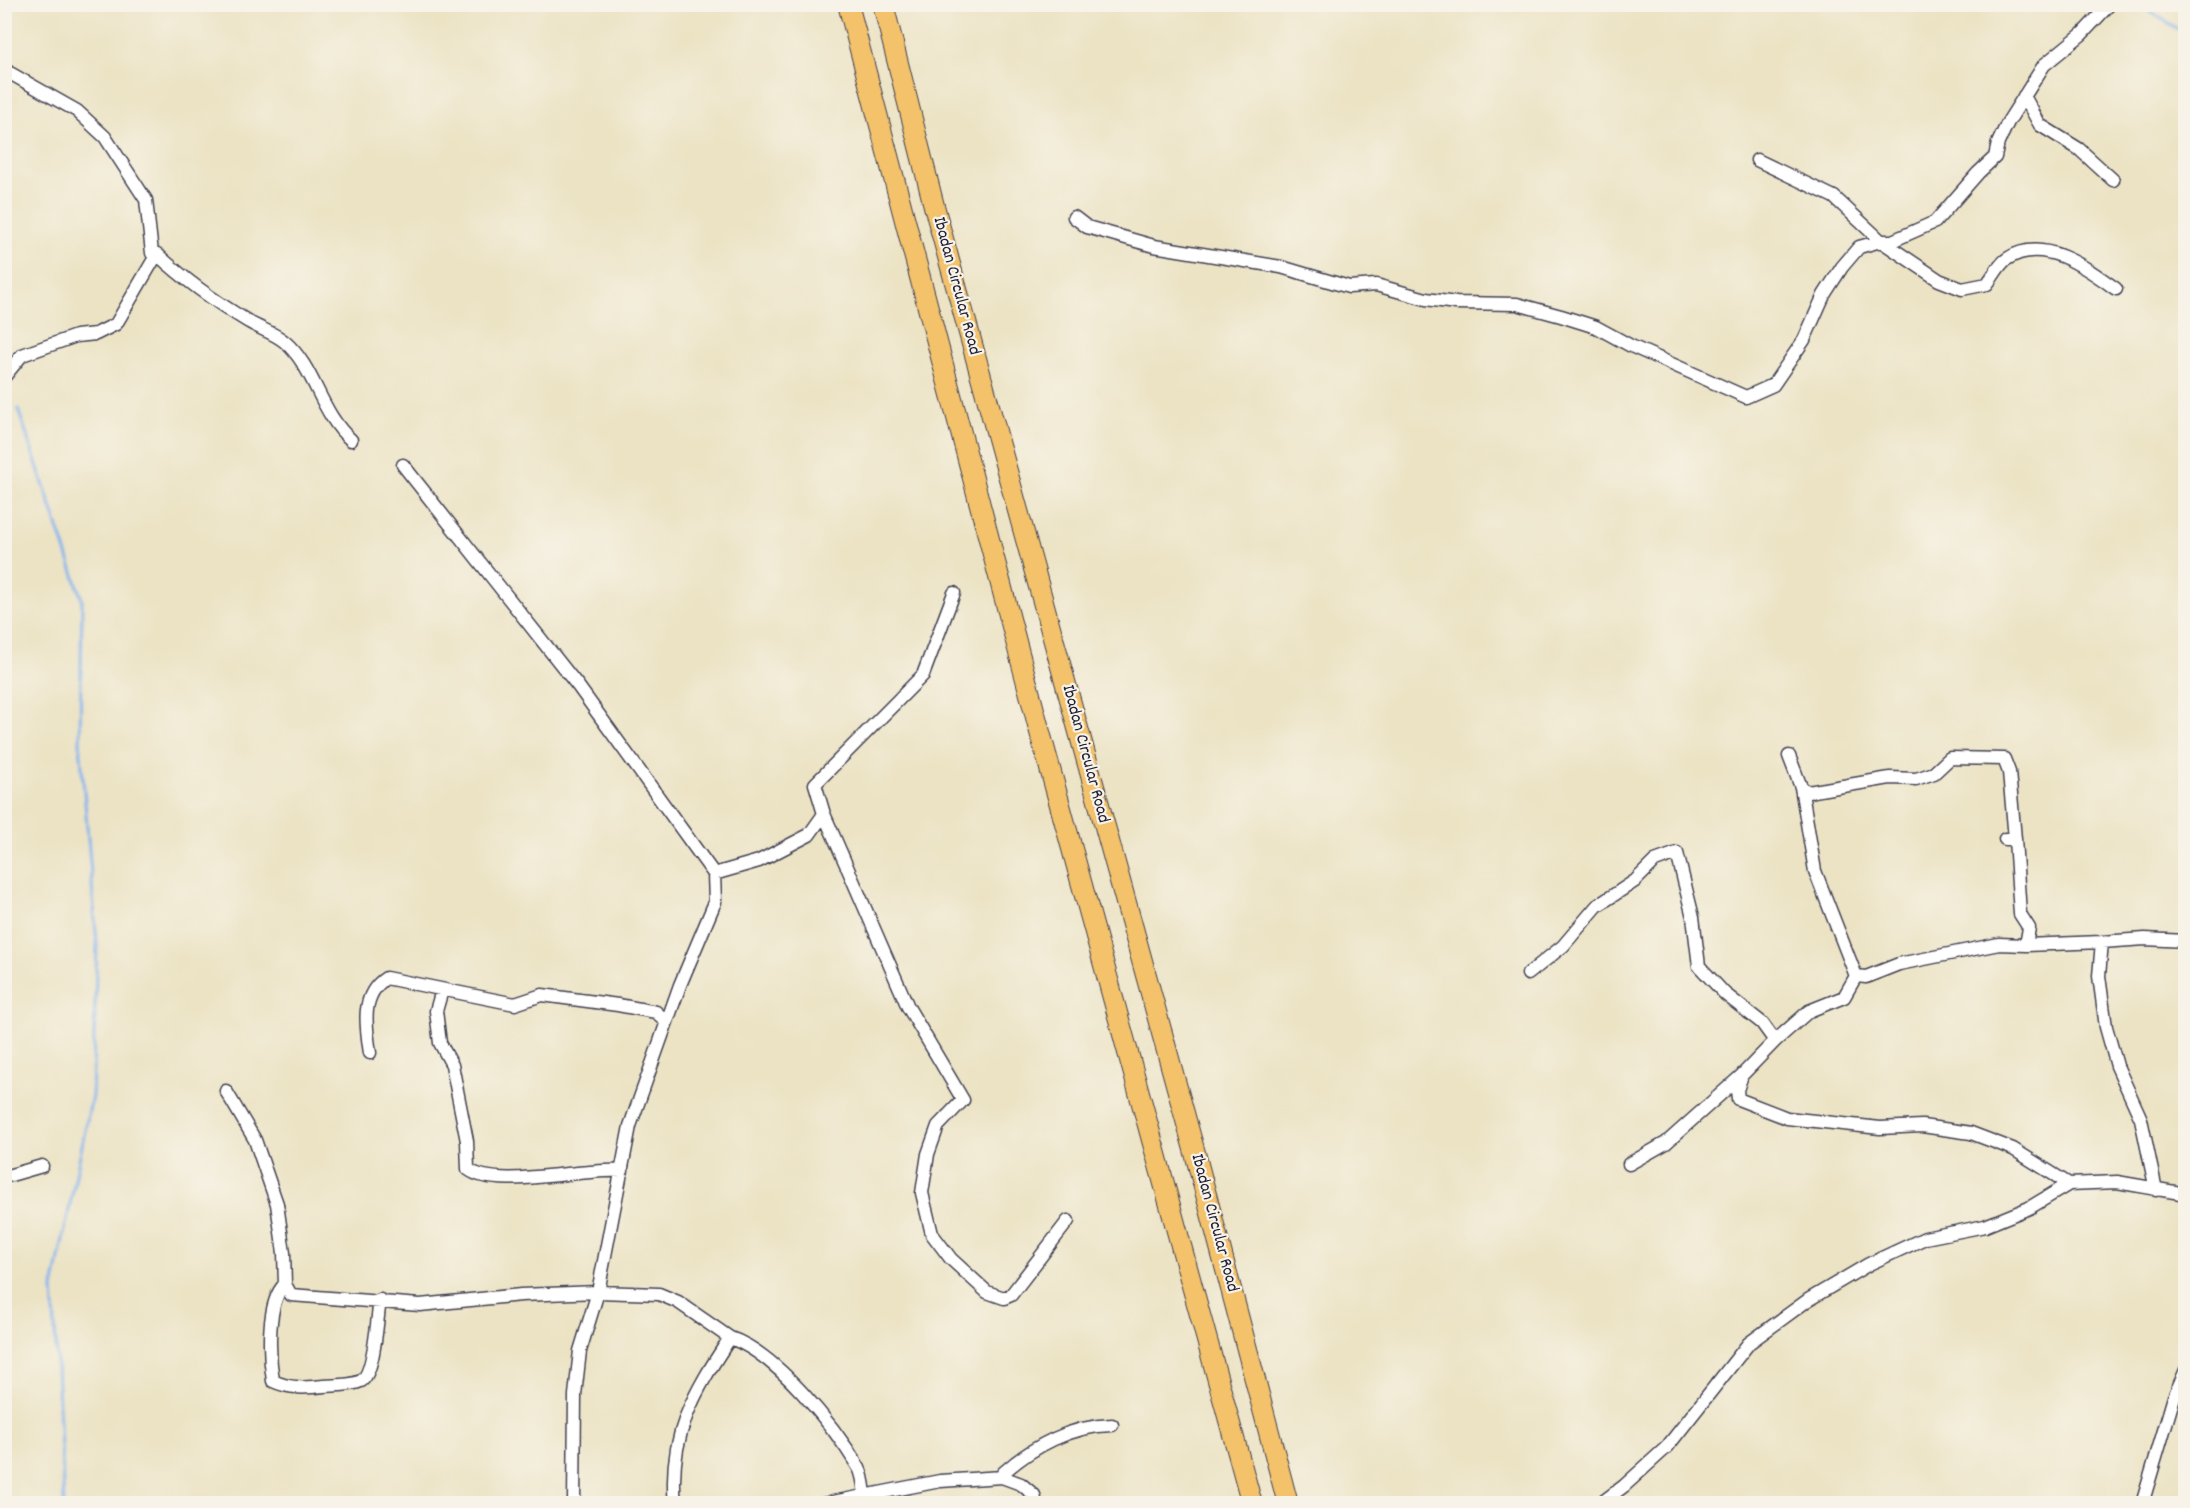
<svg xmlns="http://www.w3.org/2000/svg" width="2190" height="1508" viewBox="0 0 2190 1508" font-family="Dekko,sans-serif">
  <rect width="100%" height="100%" fill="#f7f3e8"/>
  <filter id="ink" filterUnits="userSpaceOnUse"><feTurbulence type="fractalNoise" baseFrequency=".0167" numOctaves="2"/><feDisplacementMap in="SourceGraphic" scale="12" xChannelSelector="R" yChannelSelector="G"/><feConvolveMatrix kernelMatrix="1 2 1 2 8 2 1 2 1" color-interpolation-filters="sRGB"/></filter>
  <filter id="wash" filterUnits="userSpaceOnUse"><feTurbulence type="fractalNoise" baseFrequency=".008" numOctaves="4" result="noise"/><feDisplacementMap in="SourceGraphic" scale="24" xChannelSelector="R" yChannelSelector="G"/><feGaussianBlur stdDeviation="1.35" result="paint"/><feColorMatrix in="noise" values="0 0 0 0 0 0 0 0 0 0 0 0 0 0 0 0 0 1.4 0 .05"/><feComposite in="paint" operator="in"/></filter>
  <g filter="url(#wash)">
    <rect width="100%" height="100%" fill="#ece3c4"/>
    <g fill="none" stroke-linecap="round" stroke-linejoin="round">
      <path stroke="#82b2ed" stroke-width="3" d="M 2138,4 L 2186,34
        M 18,409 L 82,599 L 80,744 L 97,944 L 92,1096 L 53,1288 L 64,1504"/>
    </g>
  </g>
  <g filter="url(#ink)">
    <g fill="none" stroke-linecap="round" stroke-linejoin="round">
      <defs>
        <path id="minor" d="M 4,67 L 8,72 L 77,111 L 105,137 L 146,200 L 152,253 L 157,254 C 187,282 214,301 249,322 C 260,329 275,333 285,342 C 315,368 320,413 351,440
          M 2024,96 L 2040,125 L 2079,149 L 2113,180
          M 1757,160 L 1834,197 L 1881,241 L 1892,241 L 1935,222 L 1978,173 L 1995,157 L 1998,143 L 2008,122 L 2044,65 L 2082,34 L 2110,4
          M 1074,217 L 1087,227 L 1154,246 L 1281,267 L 1349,287 L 1376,285 L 1426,299 L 1456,303 L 1517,304 L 1561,316 L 1596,327 L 1631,346 L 1746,397 L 1773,385 L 1804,340 L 1824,295 L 1842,267 L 1859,247 L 1881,241 L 1939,280 L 1962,289 L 1987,284 C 1993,277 1999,264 2007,259 C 2043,235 2087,268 2116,289
          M 4,377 L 22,355 L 76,336 L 96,334 L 116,324 L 157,254
          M 403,465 L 578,686 L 714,874 L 715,902 L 680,985 L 630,1126 L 598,1292 L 580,1351 L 575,1395 L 574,1504
          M 1789,756 L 1801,787 L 1815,871 L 1856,976 L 1844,997 L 1809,1011 L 1775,1041 L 1742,1075 L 1737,1090 L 1738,1099 L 1787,1118 L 1880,1128 L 1922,1126 L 1971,1133 L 2013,1149 L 2069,1184
          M 1801,787 L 1808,792 L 1890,778 L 1916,779 L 1934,773 L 1950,758 L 2004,759 L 2009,772 L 2015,839 L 2005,839
          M 824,814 L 908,1007 L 963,1100 L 938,1126 L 928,1154 L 922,1193 L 932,1234 L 951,1259 L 987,1292 L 1004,1298 L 1011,1295 L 1068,1221
          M 714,874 L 759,861 L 809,835 L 824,814 L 815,784 L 923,675 L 954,593
          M 2102,942 L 2145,939 L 2186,941
          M 2026,945 L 2102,942 L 2099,976 L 2106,1027 L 2117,1066 L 2141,1119 L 2156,1190
          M 1528,974 L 1563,946 L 1597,906 L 1635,881 L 1655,861 L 1677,853 L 1693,917 L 1699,966 L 1725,994 L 1762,1023 L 1775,1041
          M 1856,976 L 1866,977 L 1899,964 L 1999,944 L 2026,945 L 2029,928 L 2020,914 L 2015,839
          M 442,990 L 436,1011 L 440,1043 L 452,1065 L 467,1141 L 468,1169 C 495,1191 583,1167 622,1171
          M 370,1053 C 366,1026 360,995 386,978 L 515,1004 L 542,995 L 618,1005 L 656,1012 L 667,1022
          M 226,1091 L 255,1140 L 277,1204 L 284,1253 L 285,1284 L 291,1295 L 420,1305 L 521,1295 L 598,1292 L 659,1294 L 678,1302 L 730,1338 C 776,1353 834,1426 859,1468 C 863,1475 864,1486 865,1495
          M 1629,1164 L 1666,1143 L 1741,1076
          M 4,1177 L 42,1166
          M 285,1284 C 266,1302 269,1356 273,1381 C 290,1389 306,1388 324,1386 C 335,1385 351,1386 361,1381 C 375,1373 377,1317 380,1300
          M 1002,1477 L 1003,1473 C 1033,1446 1071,1426 1112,1425
          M 675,1504 C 668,1436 694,1392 730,1338
          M 823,1504 L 940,1481 L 1002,1477 L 1021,1484 L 1034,1495 L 1036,1504
          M 1600,1504 L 1624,1486 L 1667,1447 L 1749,1343 L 1808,1300 L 1869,1264 L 1925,1238 L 1985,1226 L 2029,1208 L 2069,1184 L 2117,1182 L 2186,1194
          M 2142,1504 L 2174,1397 L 2186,1370"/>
        <path id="trunk" d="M 848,4 L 1038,725 L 1252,1504
          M 883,4 L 934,206 L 1195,1153 L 1288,1504"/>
      </defs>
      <use href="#minor" stroke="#403f50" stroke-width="15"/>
      <use href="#trunk" stroke="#403f50" stroke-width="22"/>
      <use href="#minor" stroke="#fff" stroke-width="12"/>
      <use href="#trunk" stroke="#f3c26a" stroke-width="20"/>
    </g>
  </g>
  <g text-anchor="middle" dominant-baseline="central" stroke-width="4.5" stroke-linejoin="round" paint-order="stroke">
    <g font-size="18" fill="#22223b" stroke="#f7f3e8">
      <text transform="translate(956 286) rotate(75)">Ibadan Circular Road</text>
      <text transform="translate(1085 754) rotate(75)">Ibadan Circular Road</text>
      <text transform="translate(1214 1223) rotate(75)">Ibadan Circular Road</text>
    </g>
  </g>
  <rect width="2190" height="1508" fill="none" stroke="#f7f3e8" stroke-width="24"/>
</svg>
